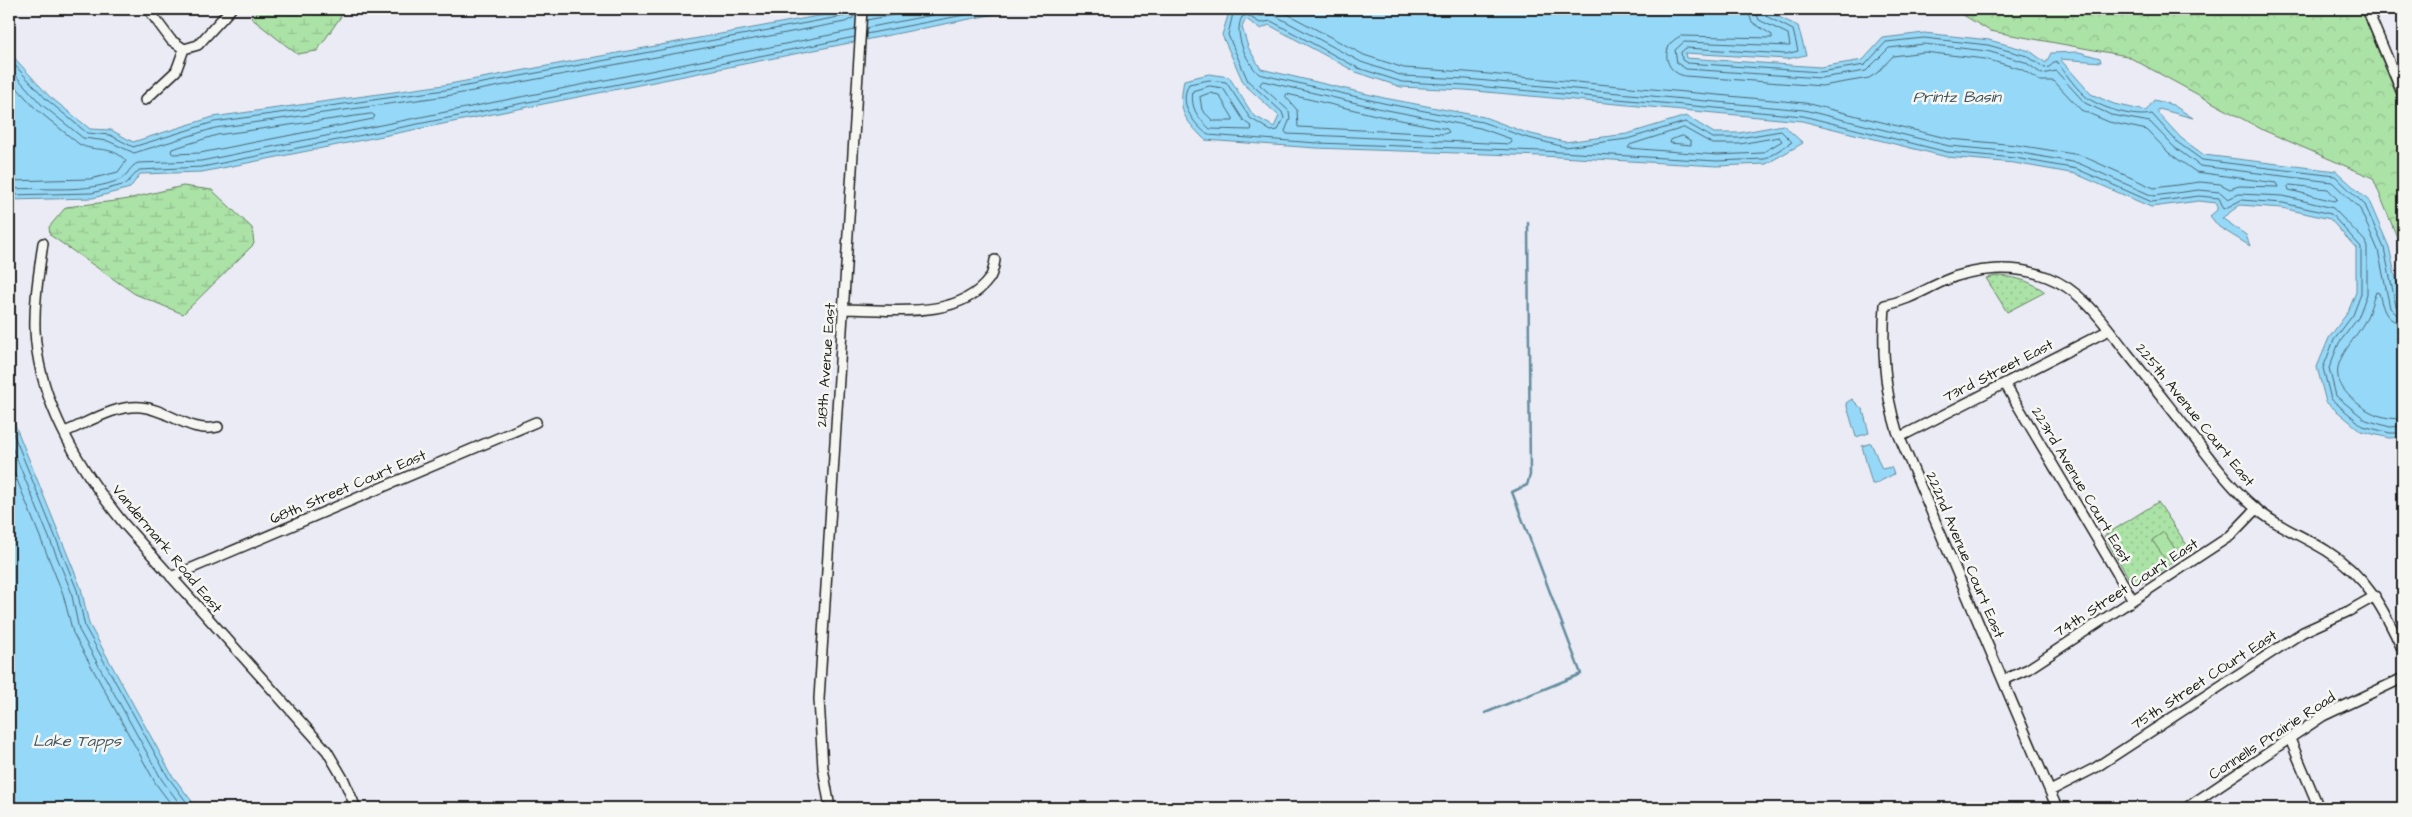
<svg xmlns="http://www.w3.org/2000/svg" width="2412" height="817" viewBox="0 0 2412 817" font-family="'Architects Daughter',sans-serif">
  <defs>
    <pattern id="green-dots" width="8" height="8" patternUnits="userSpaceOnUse" patternTransform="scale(1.25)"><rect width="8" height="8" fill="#abe2a6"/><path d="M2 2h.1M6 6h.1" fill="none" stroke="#93c18e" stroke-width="1.8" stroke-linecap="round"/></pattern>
    <pattern id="forest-crowns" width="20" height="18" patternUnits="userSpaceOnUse" patternTransform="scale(1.25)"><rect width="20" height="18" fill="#abe2a6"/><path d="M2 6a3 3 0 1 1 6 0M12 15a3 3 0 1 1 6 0" fill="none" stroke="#93c18e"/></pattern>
    <pattern id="wetland-marsh" width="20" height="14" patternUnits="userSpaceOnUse" patternTransform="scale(1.25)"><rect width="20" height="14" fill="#abe2a6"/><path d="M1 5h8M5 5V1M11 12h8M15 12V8" fill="none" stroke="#93c18e"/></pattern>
  </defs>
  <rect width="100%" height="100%" fill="#eaebf4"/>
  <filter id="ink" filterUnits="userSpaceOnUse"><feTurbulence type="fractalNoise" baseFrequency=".02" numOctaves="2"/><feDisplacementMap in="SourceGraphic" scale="10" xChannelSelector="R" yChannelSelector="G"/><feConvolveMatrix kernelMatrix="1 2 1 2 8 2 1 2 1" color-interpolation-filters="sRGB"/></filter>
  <g filter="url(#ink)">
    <path fill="url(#green-dots)" stroke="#647f61" d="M 1998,276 C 2016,277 2031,281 2045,292 L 2007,312 L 1986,278 Z
      M 2158,502 L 2191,551 L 2141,584 L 2131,582 L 2104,536 Z"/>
    <path fill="url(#forest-crowns)" stroke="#647f61" d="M 1953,9 L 2361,9 L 2403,111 L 2403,252 L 2373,178 L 2263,130 L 2127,56 L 1990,31 Z"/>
    <path fill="url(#wetland-marsh)" stroke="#647f61" d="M 259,9 L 346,9 L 317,51 L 297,54 L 251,18 Z
      M 183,186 L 212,190 L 252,228 L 254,244 L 183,314 L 135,294 L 50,235 L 49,227 L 66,207 L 123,200 Z"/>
    <path fill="#abe2a6" stroke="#647f61" d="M 2164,532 L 2177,552 L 2166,560 L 2152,540 Z"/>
    <path fill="#95d8f7" stroke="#658d9f" d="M 856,9 L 1020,9 L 202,172 L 140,174 L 130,188 L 93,198 L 9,200 L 9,52 L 49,96 L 90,129 L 111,130 L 133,142 L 213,117 L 444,85 Z
      M 1230,9 L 1762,9 L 1798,26 L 1806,55 L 1787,59 L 1685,53 L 1686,58 L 1820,67 L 1863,60 L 1883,38 L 1924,33 L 1989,40 L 2030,51 L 2046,63 L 2051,53 L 2079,52 L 2100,58 L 2101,62 L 2060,59 L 2091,94 L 2114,104 L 2146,111 L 2154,100 L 2173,105 L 2193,118 L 2159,109 L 2157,112 L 2181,138 L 2204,155 L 2336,171 L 2369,201 L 2389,247 L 2403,311 L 2403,437 L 2389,438 L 2361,431 L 2326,402 L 2317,367 L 2329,338 L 2348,312 L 2356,292 L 2356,248 L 2330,219 L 2282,208 L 2240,205 L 2222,218 L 2246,235 L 2250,246 L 2219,227 L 2210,216 L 2217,210 L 2217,203 L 2199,201 L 2151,207 L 2076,174 L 2014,163 L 1947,157 L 1802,121 L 1465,90 L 1401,87 L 1356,72 L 1269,25 L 1261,29 L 1246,19 L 1242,27 L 1248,47 L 1261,69 L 1384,98 L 1484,117 L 1527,133 L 1565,142 L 1627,134 L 1686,116 L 1714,133 L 1739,133 L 1783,125 L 1803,143 L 1766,164 L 1717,166 L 1542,156 L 1316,148 L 1205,140 C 1183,117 1178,113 1184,80 L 1209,74 L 1229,77 L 1253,115 L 1274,127 L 1279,116 L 1244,84 L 1222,35 Z
      M 1852,399 L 1863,410 L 1869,433 L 1856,437 L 1846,403 Z
      M 9,410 L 81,588 L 89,624 L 172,775 L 197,808 L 9,808 Z
      M 1871,443 L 1882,469 L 1891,467 L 1894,474 L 1875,484 L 1872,484 L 1862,446 Z"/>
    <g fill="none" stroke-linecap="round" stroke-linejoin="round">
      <path stroke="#4c6774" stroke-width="1" d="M 1234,9 L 1228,35 L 1248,81 L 1282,112 L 1284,118 L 1278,130 L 1271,131 L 1250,118 L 1226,82 L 1209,80 L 1189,84 C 1178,104 1193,123 1208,135 L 1317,143 L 1542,151 L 1717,161 L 1765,159 L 1792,142 L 1781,131 L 1739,138 L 1713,138 L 1685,122 L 1627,139 L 1565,147 L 1525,137 L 1482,122 L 1383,103 L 1259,74 C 1246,62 1233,33 1242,17 L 1247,15 L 1260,23 L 1271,21 L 1358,68 L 1402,82 L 1465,85 L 1803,116 L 1947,152 L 2015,158 L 2077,169 L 2152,202 L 2199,196 L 2219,198 L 2224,209 L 2241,200 L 2283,203 L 2331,214 L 2361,247 L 2361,294 L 2353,315 L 2334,340 L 2323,368 L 2331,399 L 2363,426 L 2390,433 L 2403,433
        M 1249,9 L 1260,16 L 1274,15 L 1361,62 L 1403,76 L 1466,79 L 1804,110 L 1949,146 L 2016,152 L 2078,163 L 2153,196 L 2199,190 L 2220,192 L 2228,199 L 2239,194 L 2283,196 L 2333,208 L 2365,241 L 2367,248 L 2367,294 L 2358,318 L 2339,343 L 2329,368 L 2336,396 L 2366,420 L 2390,427 L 2403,426
        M 1278,9 L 1364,55 L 1404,68 L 1466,72 L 1805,103 L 1950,139 L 2017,145 L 2080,155 L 2154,188 L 2200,182 L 2220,184 L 2230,189 L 2239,186 L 2278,187 L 2276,183 L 2196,172 L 2169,153 L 2147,130 L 2109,122 L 2081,110 L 2054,81 L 2040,81 L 2021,69 L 1985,59 L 1924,52 L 1893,56 L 1877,73 L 1869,78 L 1822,86 L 1685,76 C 1663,72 1660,44 1681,36 L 1772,38 L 1772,35 L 1752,22 L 1747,9
        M 1755,9 L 1759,20 L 1788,34 L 1790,46 L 1684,42 L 1675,50 L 1677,63 L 1686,69 L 1821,78 L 1866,71 L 1889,48 L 1924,44 L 1987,51 L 2025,62 L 2042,74 L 2056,71 L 2085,103 L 2111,115 L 2150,122 L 2174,147 L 2200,166 L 2332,182 L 2360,209 L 2378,250 L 2390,308 L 2396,314 L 2403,316
        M 1761,9 L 1764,15 L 1793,30 L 1798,51 L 1786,54 L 1686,48 L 1681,52 L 1682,60 L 1687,63 L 1820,72 L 1865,65 L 1886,42 L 1924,38 L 1988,45 L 2027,56 L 2045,68 L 2049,67 L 2056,61 C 2065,72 2077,91 2089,99 C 2105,109 2134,118 2152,114 L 2177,142 L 2202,160 L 2335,176 L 2365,205 L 2384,248 L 2396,306 L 2403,309
        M 867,20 L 924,9
        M 866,28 L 963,9
        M 866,34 L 995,9
        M 9,59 L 46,99 L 87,133 L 110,135 L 133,147 L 214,122 L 445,90 L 844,16 L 848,13 L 849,9
        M 9,68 L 41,104 L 83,138 L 108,141 L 134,153 L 215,128 L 446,96 L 845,22 L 853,18 L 855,9
        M 9,79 L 36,109 L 79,144 C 94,153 111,144 126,161 L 118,172 L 90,179 L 9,181
        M 1263,81 L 1382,109 L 1480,128 L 1511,139 L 1512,142 L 1510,144 L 1287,134 L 1285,131 L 1290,119 L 1289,111 L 1260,85 Z
        M 1210,86 L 1223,88 L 1244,121 L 1252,127 L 1251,130 L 1210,129 C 1198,118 1190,108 1193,91 Z
        M 1210,93 L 1219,95 L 1233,118 L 1233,121 L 1213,121 L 1202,110 L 1200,97 Z
        M 1287,94 L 1380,116 L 1447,129 L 1449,132 L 1444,134 L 1298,127 L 1297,110 L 1286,97 Z
        M 372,114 L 375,116 L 373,119 L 200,153 L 173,154 L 171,152 L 172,149 L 217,135 Z
        M 1684,128 L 1713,144 L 1740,144 L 1779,137 L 1782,141 L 1762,153 L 1717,155 L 1628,148 L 1630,145 Z
        M 1683,136 L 1691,141 L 1691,145 L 1670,143 L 1671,140 Z
        M 2290,185 L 2328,189 L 2337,199 L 2334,201 L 2289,190 L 2288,187 Z
        M 9,189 C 44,187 88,194 121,179 C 128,175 130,166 138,163 L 201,161 L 855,30
        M 9,195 L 92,193 L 126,184 L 139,170 L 202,167 L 855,37
        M 2403,323 C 2385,322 2383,308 2379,293 L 2376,292 C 2372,301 2370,312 2365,321 C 2347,353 2318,371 2357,403 C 2372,415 2385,419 2403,419
        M 9,423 L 77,590 L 85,627 L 168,777 L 191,808
        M 9,440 L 71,591 L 79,630 L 162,780 L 183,808
        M 9,460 L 63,594 L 73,633 L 156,784 L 174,808"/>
      <path stroke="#658d9f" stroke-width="2.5" d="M 1485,713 L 1581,674 L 1512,492 L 1527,485 L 1530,475 L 1528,223"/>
      <defs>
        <path id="minor" d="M 148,9 L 171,40 L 184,49
          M 2367,9 L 2403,95
          M 145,100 L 176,71 L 184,49 L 198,45 L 231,9
          M 43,243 C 39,272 34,301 35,330 C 38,402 81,471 125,525 L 327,751 L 344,780 L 356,808
          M 843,309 C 889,309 958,321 989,279 C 993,274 994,266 995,260
          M 2005,384 L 2133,600
          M 65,432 C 89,422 115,405 141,407 C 168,409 190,434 218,427
          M 1900,437 L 2109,330
          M 171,577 L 536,422
          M 2003,680 L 2028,669 L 2230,536 L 2256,509
          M 2290,739 L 2319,808
          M 2050,791 L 2095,768 L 2303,632 L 2349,611 L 2375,596
          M 830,808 L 823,768 L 819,699 L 862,9
          M 2057,808 L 1897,431 C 1884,389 1882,349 1885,305 C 1907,301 1924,290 1944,281 C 1975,267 2016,265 2047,277 C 2084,291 2105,325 2128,354 C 2152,384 2175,414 2198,443 C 2215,465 2232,488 2253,506 C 2275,526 2302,535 2327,551 C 2366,575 2385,611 2403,651
          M 2186,808 L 2323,716 L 2403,678"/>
      </defs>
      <use href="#minor" stroke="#1c1c1c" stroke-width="12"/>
      <use href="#minor" stroke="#f6f6f2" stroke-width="9"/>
    </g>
  </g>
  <g text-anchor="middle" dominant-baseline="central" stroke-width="5" stroke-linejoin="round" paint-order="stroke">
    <g font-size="15" fill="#1c1c1c" stroke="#f6f6f2">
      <text transform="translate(826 365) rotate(-86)">218th Avenue East</text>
      <text transform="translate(1998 371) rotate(-27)">73rd Street East</text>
      <text transform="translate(2195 415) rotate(51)">225th Avenue Court East</text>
      <text transform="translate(2081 485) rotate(59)">223rd Avenue Court East</text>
      <text transform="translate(348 487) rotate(-23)">68th Street Court East</text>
      <text transform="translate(167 549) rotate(50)">Vandermark Road East</text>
      <text transform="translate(1965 555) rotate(67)">222nd Avenue Court East</text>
      <text transform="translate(2126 588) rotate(-33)">74th Street Court East</text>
      <text transform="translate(2204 680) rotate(-33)">75th Street COurt East</text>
      <text transform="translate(2272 736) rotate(-33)">Connells Prairie Road</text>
    </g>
    <g font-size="16" font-style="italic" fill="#40545e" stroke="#f6f6f2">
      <text x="1957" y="97">Printz Basin</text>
      <text x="77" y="741">Lake Tapps</text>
    </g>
  </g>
  <rect width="2412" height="817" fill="none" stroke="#f6f6f2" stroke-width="30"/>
  <rect x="15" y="15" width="2382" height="787" fill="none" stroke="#1c1c1c" stroke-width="2" filter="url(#ink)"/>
</svg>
